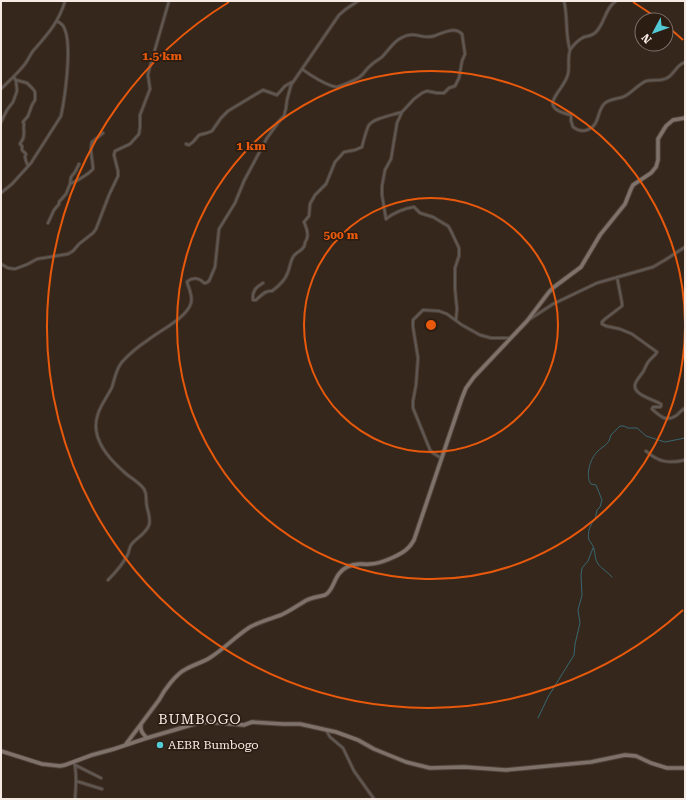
<svg xmlns="http://www.w3.org/2000/svg" width="686" height="800" viewBox="0 0 686 800" font-family="'Roboto Serif',serif">
  <rect width="100%" height="100%" fill="#36271c"/>
  <g fill="none" stroke-linecap="round" stroke-linejoin="round">
    <path stroke="#366771" stroke-width="1" d="M 612,577 C 608,572 602,569 598,564 C 595,560 595,553 594,549 C 593,545 591,543 589,540 C 587,534 590,523 595,520 L 597,510 L 600,507 L 602,500 L 596,485 L 591,484 C 585,476 590,459 597,452 C 600,448 606,446 609,441 C 610,439 610,437 611,435 C 614,432 617,429 620,426 L 624,426 L 628,428 L 637,428 L 646,436 L 665,442 L 685,438
      M 538,718 L 548,697 L 574,655 L 575,644 L 580,623 L 578,610 L 582,595 L 581,575 L 582,568 L 588,561 L 593,548"/>
    <defs>
      <path id="street" d="M 564,1 C 568,17 565,34 570,50 C 574,44 578,40 584,37 C 588,36 592,36 596,32 C 605,23 605,8 616,1
        M 570,50 C 567,59 570,66 568,74 C 564,92 534,107 571,115 L 571,121 L 573,127 C 577,130 582,132 587,130 C 601,125 596,111 605,103 C 610,99 617,99 623,97 C 631,94 637,85 646,81 C 653,79 660,82 667,78 C 675,74 675,66 685,62
        M 302,69 C 310,75 327,86 337,87 C 345,84 356,81 362,75 C 365,72 367,68 370,66 C 374,62 378,60 382,57 C 389,50 393,42 401,38 C 415,30 422,40 434,36 C 443,33 454,26 462,34 L 465,54 L 462,61 L 459,78 L 455,86 L 449,88 L 444,93 L 437,93 L 427,91 L 422,93 L 414,99 L 402,112 L 397,123 L 391,159 L 385,170 L 382,186 L 382,195 L 386,219 C 393,213 405,208 414,207 L 420,213 L 433,217 L 448,226 L 450,229 L 459,248 L 459,256 L 455,268 L 455,289 L 457,309 L 456,320
        M 16,80 L 27,83 L 33,89 L 35,92 L 35,100 L 32,105 L 28,116 L 23,122 L 24,124 C 23,128 25,134 23,139 C 22,140 21,142 20,144 L 22,146 L 22,150 L 26,154 L 25,157 L 26,161 L 28,166
        M 1,89 C 9,81 18,73 25,64 C 28,60 30,55 33,51 C 47,35 59,22 65,1
        M 1,122 L 7,110 L 13,102 L 17,91 L 16,81 L 14,77
        M 186,144 L 189,145 L 193,142 L 199,135 L 207,133 L 212,131 L 221,118 L 228,111 L 263,90 L 277,95 L 285,86 L 294,81
        M 70,184 C 78,180 87,176 93,169 C 93,160 89,151 92,142 L 103,133
        M 1,193 L 12,184 L 31,163 L 61,116 C 65,97 72,47 65,30 C 64,26 61,23 57,21
        M 48,223 L 54,210 L 59,204 L 59,202 L 66,194 L 70,184 L 71,177 L 75,172 L 79,164
        M 1,264 L 8,268 L 15,269 L 28,264 L 37,259 L 68,254 L 73,251 L 79,244 L 93,233 L 96,229 L 109,195 L 118,176 L 118,171 L 114,155 L 115,151 L 130,144 L 139,134 L 140,127 L 140,115 L 150,89 L 148,75 L 149,70 L 169,1
        M 617,277 L 622,303 L 622,306 L 605,319 L 602,322 L 602,324 L 606,326 L 620,329 L 632,334 L 657,352 C 655,356 651,358 649,361 C 646,364 645,369 643,372 C 638,379 630,386 639,393 C 645,398 654,400 661,404 L 661,406 L 660,407 L 653,407 L 652,409 C 660,416 666,423 677,415 C 680,412 682,410 685,408
        M 263,283 C 256,287 252,291 253,300 L 256,300 C 261,296 265,290 272,291 C 279,286 285,281 288,272 C 290,267 290,262 293,257 C 295,253 299,252 302,249 C 305,246 304,247 305,243 C 305,241 307,240 307,238 C 309,232 306,227 304,222 L 309,216 L 310,204 L 315,195 L 326,184 L 335,162 L 344,152 L 355,150 L 362,147 C 363,142 367,128 369,125 C 374,118 393,115 402,112
        M 530,319 L 553,304 L 597,283 L 653,267 L 665,260 L 685,247
        M 646,451 C 658,462 669,464 685,460
        M 441,458 L 433,453 L 430,450 L 413,408 L 413,401 L 416,385 L 418,358 L 413,327 L 413,320 L 423,310 L 439,311 L 447,314 L 462,325 L 480,335 L 491,338 L 510,338
        M 108,580 C 115,573 122,565 127,556 C 129,553 129,548 131,545 C 136,538 146,534 149,525 C 151,519 148,512 147,507 C 145,499 148,496 144,489 C 138,481 130,478 123,471 C 107,457 90,436 98,414 C 101,404 108,396 112,387 C 115,378 116,369 122,362 C 130,353 139,346 148,340 C 159,331 187,318 191,303 C 193,296 189,289 187,282 L 188,281 C 193,277 200,278 204,283 L 206,283 L 209,281 L 215,267 L 219,229 L 235,203 L 244,181 L 267,138 L 280,120 L 284,116 L 286,108 L 287,100 L 291,85 L 339,15 L 346,9 L 358,1
        M 326,730 L 330,737 L 343,748 L 354,771 L 374,799
        M 74,762 C 77,772 76,788 75,799
        M 75,765 L 101,778
        M 76,781 L 102,789"/>
      <path id="secondary" d="M 141,725 C 140,731 143,734 147,738
        M 126,744 L 159,700 C 164,690 176,674 186,669 C 195,664 204,662 211,657 C 225,648 236,636 250,627 C 259,622 270,619 281,615 C 290,611 298,605 307,600 C 313,597 319,597 325,595 C 335,590 333,574 347,567 C 357,562 360,565 370,564 C 380,564 402,555 409,547 C 411,545 412,543 414,540 L 462,398 L 466,388 L 474,377 L 527,321 L 549,292 L 554,287 L 581,267 L 600,235 L 625,204 L 631,189 L 633,185 L 651,173 L 656,167 L 658,160 L 658,139 L 666,126 L 673,120 L 685,118
        M 1,751 L 42,764 L 60,766 L 65,765 L 92,755 L 114,749 L 147,738 L 198,723 L 208,722 L 244,725 L 252,722 L 283,724 L 300,724 L 336,732 L 358,740 L 374,749 L 406,762 L 430,768 L 464,767 L 506,770 L 591,762 L 625,755 L 636,756 L 651,763 L 667,768 L 685,768"/>
    </defs>
    <use href="#street" stroke="#514238" stroke-width="4"/>
    <use href="#secondary" stroke="#514238" stroke-width="5.5"/>
    <use href="#street" stroke="#605853" stroke-width="2"/>
    <use href="#secondary" stroke="#7e726a" stroke-width="3.5"/>
  </g>
  <g fill="none" stroke="#e8590c" stroke-width="2">
    <circle cx="431" cy="325" r="127"/>
    <path d="M685 327A254 254 0 1 1 685 323"/>
    <path d="M683 610A381 381 0 1 1 229 2M633 2A381 381 0 0 1 658 19M668 27A381 381 0 0 1 683 40"/>
  </g>
  <circle fill="#52cbd7" stroke="#2c1d13" stroke-width="1.5" cx="160" cy="745" r="4"/>
  <g text-anchor="middle" dominant-baseline="central" stroke-width="3.5" stroke-linejoin="round" paint-order="stroke">
    <g font-size="12" fill="#f6ebe4" stroke="#2c1d13" text-anchor="start">
      <text x="168" y="745">AEBR Bumbogo</text>
    </g>
    <g font-size="14" letter-spacing="1" fill="#f6ebe4" stroke="#2c1d13">
      <text x="200" y="719">BUMBOGO</text>
    </g>
  </g>
  <circle cx="431" cy="325" r="6" fill="#e8590c" stroke="#2c1d13" stroke-width="2"/>
  <g font-size="12" text-anchor="middle" font-weight="bold" fill="#e8590c" stroke="#2c1d13" stroke-width="3.5" stroke-linejoin="round" paint-order="stroke">
    <text x="162" y="60">1.5 km</text>
    <text x="251" y="150">1 km</text>
    <text x="341" y="239">500 m</text>
  </g>
  <rect width="686" height="800" fill="none" stroke="#f6ebe4" stroke-width="4"/>
  <g transform="translate(654 32) rotate(229)"><circle r="19" fill="#2c1d13" stroke="#7d6f67"/>
  <path d="M0-3L7 15L0 10L-7 15Z" fill="#52cbd7"/>
  <text y="-6" font-size="11" font-weight="bold" text-anchor="middle" fill="#f6ebe4">N</text>
  </g>
</svg>
